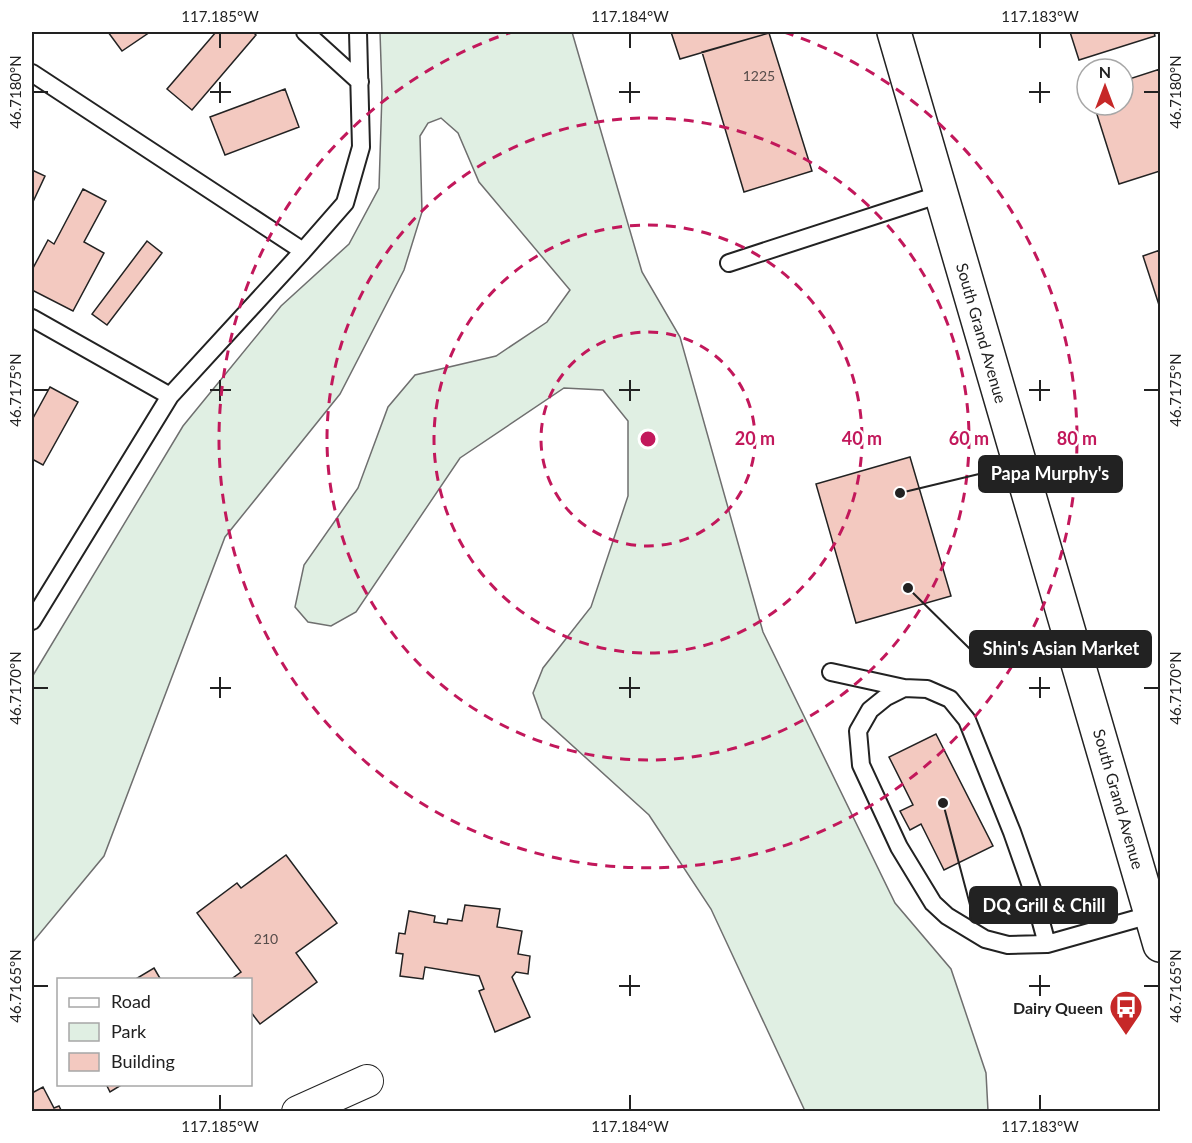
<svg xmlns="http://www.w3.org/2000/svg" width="1192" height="1143" viewBox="0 0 1192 1143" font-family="Lato,sans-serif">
  <rect width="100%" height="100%" fill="#fff"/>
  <path fill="#e0efe3" stroke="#6f6f6f" stroke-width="1.5" d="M 380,32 L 572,32 L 642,272 L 680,337 L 763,632 L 895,903 L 951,969 L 986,1073 L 988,1111 L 805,1111 L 711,909 L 649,815 L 542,718 L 533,693 L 543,668 L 591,607 L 628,496 L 628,421 L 603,390 L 564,388 L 460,458 L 356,612 L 331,626 L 308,622 L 295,607 L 304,565 L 358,488 L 388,407 L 415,375 L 496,356 L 547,322 L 570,290 L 479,182 L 458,133 L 441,118 L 428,123 L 420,136 L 422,212 L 404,270 L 340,394 L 225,537 L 104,856 L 32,943 L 32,677 L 183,426 L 281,306 L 349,244 L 379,188 L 382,93 Z"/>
  <path fill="#f3c9c0" stroke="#222" stroke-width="1.5" d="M 108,32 L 150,32 L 122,51 Z
    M 216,32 L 253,32 L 256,35 L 192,110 L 167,89 Z
    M 671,32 L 769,32 L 769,33 L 680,59 Z
    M 1070,32 L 1154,32 L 1155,36 L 1079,60 Z
    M 769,33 L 812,171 L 744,192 L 702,52 Z
    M 1160,69 L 1160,171 L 1119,184 L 1094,105 L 1123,105 L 1123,81 Z
    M 285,89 L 299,127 L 225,155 L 210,117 Z
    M 32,170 L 45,176 L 32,204 Z
    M 83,189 L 106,201 L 84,242 L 104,253 L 73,311 L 32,290 L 32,270 L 48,240 L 54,244 Z
    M 147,241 L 162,253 L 107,325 L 92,314 Z
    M 1160,250 L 1160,308 L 1143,256 Z
    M 50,387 L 78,402 L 43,465 L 32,459 L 32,420 Z
    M 910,457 L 951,596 L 856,623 L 816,484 Z
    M 936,734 L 993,846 L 944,870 L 921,824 L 910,830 L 900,811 L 913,805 L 889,757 Z
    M 286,855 L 337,923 L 296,953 L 317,982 L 260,1024 L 250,1011 L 250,980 L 230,980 L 241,972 L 197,913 L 237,883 L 241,888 Z
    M 465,905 L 500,909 L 497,927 L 522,931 L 518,954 L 530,956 L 528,974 L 516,972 L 512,977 L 530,1017 L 495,1032 L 479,991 L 484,989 L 479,976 L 425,967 L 423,979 L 400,976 L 403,954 L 396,953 L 399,933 L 405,934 L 409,911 L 435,916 L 434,922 L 447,924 L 448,919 L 462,921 Z
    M 154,968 L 161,980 L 134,980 Z
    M 106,1084 L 123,1084 L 110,1092 Z
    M 43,1087 L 54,1108 L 59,1106 L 62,1112 L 32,1112 L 32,1093 Z"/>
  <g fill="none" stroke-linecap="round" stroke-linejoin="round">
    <defs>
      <path id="lane" d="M 305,32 L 360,82
        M 32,73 L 303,251
        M 729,263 L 941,194
        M 32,318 L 170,396
        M 32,621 L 170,396 L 303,251 L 345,203 L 361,147 L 358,32
        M 831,672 L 904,688
        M 1047,944 L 1008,945 L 985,939 L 947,916 L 933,903 L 899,847 L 861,765 L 858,731 L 870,710 L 886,697 L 904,688 L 927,689 L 950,699 L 967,720 L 1012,832 L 1032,889 L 1047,944 L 1157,913"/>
      <path id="street" d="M 298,1112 L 367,1081"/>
      <path id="primary" d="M 894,32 L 1160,945"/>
    </defs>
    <use href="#lane" stroke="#222" stroke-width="20"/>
    <use href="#street" stroke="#222" stroke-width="34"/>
    <use href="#primary" stroke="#222" stroke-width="36"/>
    <use href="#lane" stroke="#fff" stroke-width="16"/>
    <use href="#street" stroke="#fff" stroke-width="32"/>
    <use href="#primary" stroke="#fff" stroke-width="33"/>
  </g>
  <path fill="none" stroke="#222" stroke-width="2" d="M 220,33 L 220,48M 630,33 L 630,48M 1040,33 L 1040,48M 220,82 L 220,103M 630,82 L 630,103M 1040,82 L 1040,103M 33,92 L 48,92M 210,92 L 231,92M 619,92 L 640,92M 1029,92 L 1050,92M 1144,92 L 1159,92M 220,380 L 220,401M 630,380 L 630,401M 1040,380 L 1040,401M 33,390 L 48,390M 210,390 L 231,390M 619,390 L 640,390M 1029,390 L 1050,390M 1144,390 L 1159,390M 220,677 L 220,698M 630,677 L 630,698M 1040,677 L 1040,698M 33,688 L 48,688M 210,688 L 231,688M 619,688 L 640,688M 1029,688 L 1050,688M 1144,688 L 1159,688M 630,975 L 630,996M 1040,975 L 1040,996M 33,986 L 48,986M 619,986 L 640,986M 1029,986 L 1050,986M 1144,986 L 1159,986M 220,1095 L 220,1110M 630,1095 L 630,1110M 1040,1095 L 1040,1110"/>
  <g fill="none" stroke="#c2185b" stroke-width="3" stroke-dasharray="10 8">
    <circle cx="648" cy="439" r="107"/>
    <circle cx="648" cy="439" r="214"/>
    <circle cx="648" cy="439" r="321"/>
    <path d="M784 32A429 429 0 1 1 512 32"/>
  </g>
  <defs>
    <symbol id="bus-pin" viewBox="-11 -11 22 30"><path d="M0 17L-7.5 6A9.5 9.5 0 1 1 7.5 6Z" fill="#c62828" stroke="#fff"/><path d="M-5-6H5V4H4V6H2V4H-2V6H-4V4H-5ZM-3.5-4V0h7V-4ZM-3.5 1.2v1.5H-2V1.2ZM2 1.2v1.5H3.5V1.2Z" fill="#fff"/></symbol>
  </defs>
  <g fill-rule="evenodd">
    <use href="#bus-pin" x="1107" y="988" width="38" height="52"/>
  </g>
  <g text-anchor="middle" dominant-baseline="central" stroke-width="4.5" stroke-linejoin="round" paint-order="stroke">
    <g font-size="14" fill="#564c4a">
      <text x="759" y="75">1225</text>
      <text x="266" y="938">210</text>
    </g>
    <g font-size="16" fill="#222" stroke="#fff">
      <text transform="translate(982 333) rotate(74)">South Grand Avenue</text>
      <text transform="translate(1119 799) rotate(74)">South Grand Avenue</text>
    </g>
    <g font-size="16" font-weight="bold" fill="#222" stroke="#fff" text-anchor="end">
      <text x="1103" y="1007">Dairy Queen</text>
    </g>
  </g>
  <circle cx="648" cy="439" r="9" fill="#c2185b" stroke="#fff" stroke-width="3"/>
  <g font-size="18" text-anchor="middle" font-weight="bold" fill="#c2185b" stroke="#fff" stroke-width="4.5" stroke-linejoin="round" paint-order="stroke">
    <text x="755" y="445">20 m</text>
    <text x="862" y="445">40 m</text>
    <text x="969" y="445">60 m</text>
    <text x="1077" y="445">80 m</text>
  </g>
  <path fill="none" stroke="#222" stroke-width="2" d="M900 493L979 474M908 588L970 649M943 803L970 905"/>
  <g fill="#222" stroke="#fff" stroke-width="2">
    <circle cx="900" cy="493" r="6"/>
    <circle cx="908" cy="588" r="6"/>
    <circle cx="943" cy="803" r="6"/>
  </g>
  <g fill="#222" stroke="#222" stroke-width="2">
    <rect x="979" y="456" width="143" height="36" rx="6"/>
    <rect x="970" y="631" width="181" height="36" rx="6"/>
    <rect x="970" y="887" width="147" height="36" rx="6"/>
  </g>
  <g font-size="18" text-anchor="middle" font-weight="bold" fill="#fff">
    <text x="1050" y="480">Papa Murphy's</text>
    <text x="1061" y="655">Shin's Asian Market</text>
    <text x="1044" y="912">DQ Grill &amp; Chill</text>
  </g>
  <rect width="1192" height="1143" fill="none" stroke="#ffffff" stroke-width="66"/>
  <rect x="57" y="978" width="195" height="108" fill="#ffffff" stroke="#a7a7a7" stroke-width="1.5"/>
  <rect x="69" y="998" width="30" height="9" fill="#ffffff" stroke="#a7a7a7" stroke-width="1.5"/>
  <text x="111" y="1008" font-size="18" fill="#222222">Road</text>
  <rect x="69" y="1023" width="30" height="18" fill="#e0efe3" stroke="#a7a7a7" stroke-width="1.5"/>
  <text x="111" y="1038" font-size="18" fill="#222222">Park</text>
  <rect x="69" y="1053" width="30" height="18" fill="#f3c9c0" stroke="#a7a7a7" stroke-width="1.5"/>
  <text x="111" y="1068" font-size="18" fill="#222222">Building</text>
  <g transform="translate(1105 87)"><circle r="28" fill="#ffffff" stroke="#a7a7a7" stroke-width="1.5"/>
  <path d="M0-4.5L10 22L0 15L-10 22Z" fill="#c62828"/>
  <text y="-9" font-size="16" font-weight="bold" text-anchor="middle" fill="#222222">N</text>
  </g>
  <rect x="33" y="33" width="1126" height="1077" fill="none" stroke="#222" stroke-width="2"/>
  <g font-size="15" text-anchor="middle" fill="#222">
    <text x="220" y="22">117.185°W</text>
    <text x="630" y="22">117.184°W</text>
    <text x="1040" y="22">117.183°W</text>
    <text transform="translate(16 92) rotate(-90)" y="5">46.7180°N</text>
    <text transform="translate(1176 92) rotate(-90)" y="5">46.7180°N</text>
    <text transform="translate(16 390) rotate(-90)" y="5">46.7175°N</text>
    <text transform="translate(1176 390) rotate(-90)" y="5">46.7175°N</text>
    <text transform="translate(16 688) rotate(-90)" y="5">46.7170°N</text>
    <text transform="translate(1176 688) rotate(-90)" y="5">46.7170°N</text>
    <text transform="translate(16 986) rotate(-90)" y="5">46.7165°N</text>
    <text transform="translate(1176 986) rotate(-90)" y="5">46.7165°N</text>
    <text x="220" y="1132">117.185°W</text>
    <text x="630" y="1132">117.184°W</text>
    <text x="1040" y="1132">117.183°W</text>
  </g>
</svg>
